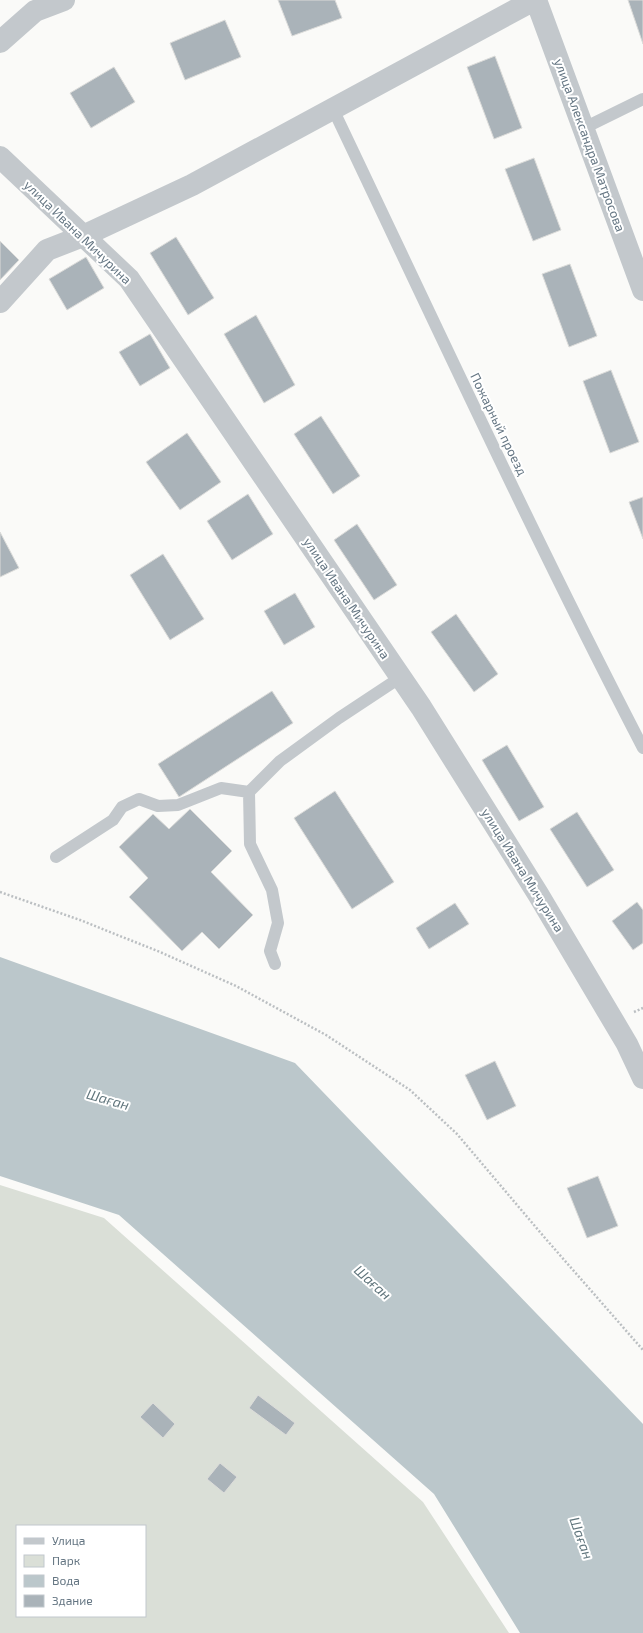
<svg xmlns="http://www.w3.org/2000/svg" width="643" height="1633" viewBox="0 0 643 1633" font-family="'Exo 2',sans-serif">
  <rect width="100%" height="100%" fill="#fafaf8"/>
  <path fill="#dadfd7" fill-rule="evenodd" d="M 0,1185 L 104,1218 L 423,1502 L 509,1633 L 0,1633 ZM 17,1526 L 145,1526 L 145,1616 L 17,1616 Z"/>
  <path fill="#bbc7cb" d="M 0,957 L 295,1063 L 643,1424 L 643,1633 L 520,1633 L 434,1494 L 119,1215 L 0,1176 Z"/>
  <path fill="#aab3b9" stroke="#dcdcda" d="M 278,0 L 335,0 L 342,18 L 292,36 Z
    M 628,0 L 643,0 L 643,44 Z
    M 225,20 L 241,57 L 185,80 L 170,43 Z
    M 495,56 L 522,128 L 494,139 L 467,67 Z
    M 114,67 L 135,102 L 91,128 L 70,93 Z
    M 534,158 L 561,230 L 533,241 L 505,169 Z
    M 176,237 L 214,298 L 188,315 L 150,253 Z
    M 0,241 L 19,260 L 0,280 Z
    M 86,257 L 104,288 L 67,310 L 49,279 Z
    M 570,264 L 597,336 L 569,347 L 542,274 Z
    M 256,315 L 295,385 L 264,403 L 224,334 Z
    M 150,334 L 170,368 L 140,386 L 119,352 Z
    M 611,370 L 639,442 L 610,453 L 583,381 Z
    M 321,416 L 360,476 L 333,494 L 294,434 Z
    M 187,433 L 221,482 L 180,510 L 146,462 Z
    M 248,494 L 273,534 L 232,560 L 207,521 Z
    M 643,497 L 643,539 L 629,502 Z
    M 357,524 L 397,585 L 374,600 L 334,540 Z
    M 0,532 L 19,568 L 0,577 Z
    M 163,554 L 204,619 L 170,640 L 130,575 Z
    M 295,593 L 315,627 L 284,645 L 264,611 Z
    M 456,614 L 498,674 L 474,692 L 431,632 Z
    M 272,691 L 293,723 L 179,797 L 158,764 Z
    M 507,745 L 544,807 L 519,821 L 482,760 Z
    M 335,791 L 394,882 L 352,909 L 294,818 Z
    M 190,809 L 232,851 L 211,872 L 253,915 L 219,949 L 202,932 L 182,951 L 129,897 L 148,878 L 119,847 L 153,814 L 169,829 Z
    M 577,812 L 614,870 L 587,887 L 550,829 Z
    M 637,902 L 643,910 L 643,943 L 633,950 L 612,921 Z
    M 455,903 L 469,924 L 429,949 L 416,928 Z
    M 495,1061 L 516,1106 L 487,1120 L 465,1075 Z
    M 598,1176 L 618,1226 L 587,1238 L 567,1188 Z
    M 258,1395 L 295,1423 L 286,1435 L 249,1408 Z
    M 153,1403 L 175,1424 L 163,1438 L 140,1417 Z
    M 220,1463 L 237,1477 L 224,1493 L 207,1479 Z"/>
  <g fill="none" stroke-linecap="round" stroke-linejoin="round">
    <path stroke="#bbbfc2" stroke-width="2.5" stroke-dasharray="2 2" stroke-linecap="butt" d="M 0,892 L 80,920 L 160,952 L 236,986 L 326,1035 L 410,1090 L 457,1134 L 545,1238 L 643,1350
      M 634,1012 L 643,1008"/>
    <path stroke="#c3c8cc" stroke-width="12" d="M 333,109 C 435,323 534,538 643,748
      M 584,128 L 643,99
      M 56,857 L 113,820 L 122,807 L 139,799 L 158,806 L 178,805 L 221,788 L 249,792
      M 275,964 L 270,951 L 278,923 L 272,890 L 250,844 L 249,792 L 280,761 L 339,718 L 401,677"/>
    <path stroke="#c3c8cc" stroke-width="22" d="M 536,0 L 643,290
      M 0,42 L 35,11 L 64,0
      M 0,157 L 129,279 L 421,707 L 538,894 L 627,1044 L 643,1078
      M 0,302 L 47,250 L 83,236 L 192,185 L 534,0"/>
  </g>
  <g text-anchor="middle" dominant-baseline="central" stroke-width="4" stroke-linejoin="round" paint-order="stroke">
    <g font-size="13" fill="#657683" stroke="#fff">
      <text transform="translate(590 145) rotate(70)">улица Александра Матросова</text>
      <text transform="translate(78 232) rotate(44)">улица Ивана Мичурина</text>
      <text transform="translate(499 424) rotate(64)">Пожарный проезд</text>
      <text transform="translate(347 598) rotate(56)">улица Ивана Мичурина</text>
      <text transform="translate(523 870) rotate(58)">улица Ивана Мичурина</text>
    </g>
    <g font-size="14" font-style="italic" fill="#60757c" stroke="#fff">
      <text transform="translate(108 1099) rotate(16)">Шаған</text>
      <text transform="translate(373 1282) rotate(42)">Шаған</text>
      <text transform="translate(582 1538) rotate(70)">Шаған</text>
    </g>
  </g>
  <rect x="16" y="1525" width="130" height="92" fill="#ffffff" stroke="#c1c8cd"/>
  <rect x="24" y="1538" width="20" height="6" fill="#c3c8cc" stroke="#c1c8cd"/>
  <text x="52" y="1545" font-size="12" fill="#657683">Улица</text>
  <rect x="24" y="1555" width="20" height="12" fill="#dadfd7" stroke="#c1c8cd"/>
  <text x="52" y="1565" font-size="12" fill="#657683">Парк</text>
  <rect x="24" y="1575" width="20" height="12" fill="#bbc7cb" stroke="#c1c8cd"/>
  <text x="52" y="1585" font-size="12" fill="#657683">Вода</text>
  <rect x="24" y="1595" width="20" height="12" fill="#aab3b9" stroke="#c1c8cd"/>
  <text x="52" y="1605" font-size="12" fill="#657683">Здание</text>
</svg>
